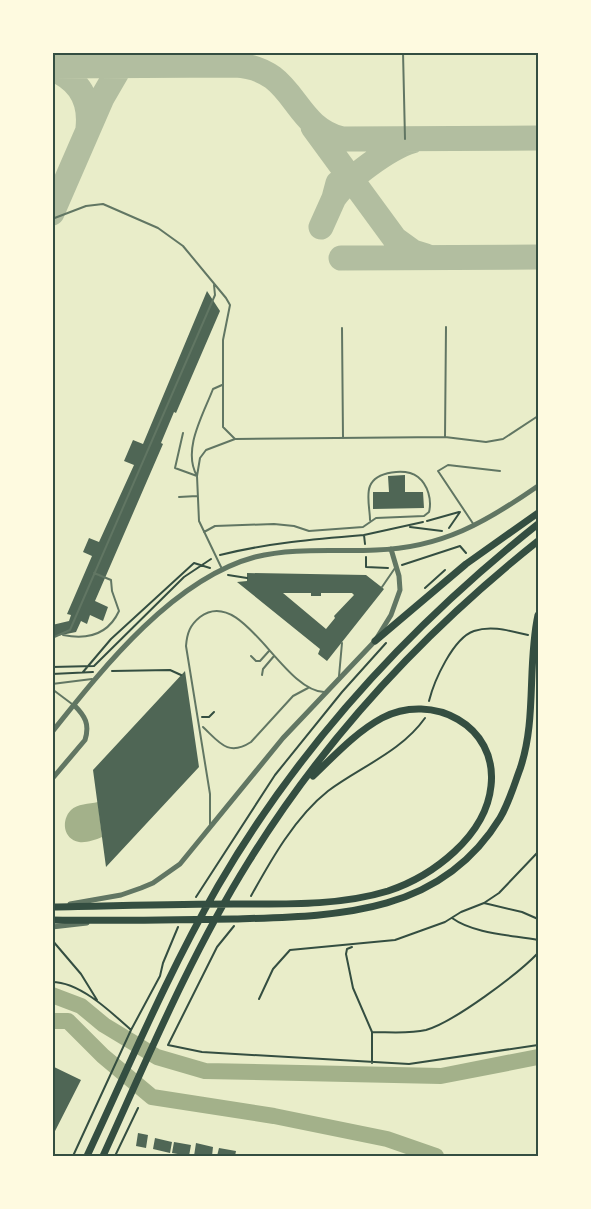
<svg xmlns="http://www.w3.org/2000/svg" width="591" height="1209" viewBox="0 0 591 1209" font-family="'Golos Text',sans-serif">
  <rect width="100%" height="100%" fill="#e9edc9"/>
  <path fill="#a3b18a" d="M 98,802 L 102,837 C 95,840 86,843 79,842 C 63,839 61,820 71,810 C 77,804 89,804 98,802 Z"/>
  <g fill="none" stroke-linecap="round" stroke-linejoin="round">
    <path stroke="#a3b18a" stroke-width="16" d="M 52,995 L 81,1006 L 104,1025 L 157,1057 L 205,1071 L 441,1076 L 538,1057
      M 52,1021 L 68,1021 L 103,1056 L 152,1097 L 274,1116 L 387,1139 L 436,1156"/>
    <path stroke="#b2bea0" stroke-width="25" d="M 52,66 L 235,65 C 297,68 290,126 342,139 L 538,138
      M 52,69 C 79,79 91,100 88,128
      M 313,127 L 395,239 L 413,252 L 426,256
      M 334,198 C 348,178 389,148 412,141
      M 52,213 L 102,98 L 127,55
      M 321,227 L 334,198 L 338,183
      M 341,258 L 538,257"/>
  </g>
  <path fill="#4f6655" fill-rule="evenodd" d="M 207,291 L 220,311 L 176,413 L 174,412 L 161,443 L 163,444 L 95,601 L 108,607 L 103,621 L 90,615 L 87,624 L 81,621 L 76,632 L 52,637 L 52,625 L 69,621 L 71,615 L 67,614 L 92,556 L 83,552 L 89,538 L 99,542 L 134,465 L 124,461 L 133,440 L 143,444 Z
    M 405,475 L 405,492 L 423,492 L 424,508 L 373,509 L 373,492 L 389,492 L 388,476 Z
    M 247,573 L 366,575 L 384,589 L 327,661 L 318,654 L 320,649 L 237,582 L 247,581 ZM 283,593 L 311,593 L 311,596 L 321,596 L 321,593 L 352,593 L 354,595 L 334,616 L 335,618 L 326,629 Z
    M 185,671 L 199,767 L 106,867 L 93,770 Z
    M 52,1066 L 81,1080 L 52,1137 Z
    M 138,1133 L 148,1135 L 146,1148 L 136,1146 Z
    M 155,1138 L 172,1142 L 170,1153 L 153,1149 Z
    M 174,1142 L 191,1145 L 189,1156 L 172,1153 Z
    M 196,1143 L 213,1147 L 212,1156 L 194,1156 Z
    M 219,1148 L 236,1151 L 235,1156 L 217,1156 Z"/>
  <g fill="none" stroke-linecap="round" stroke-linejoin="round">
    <path stroke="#344e41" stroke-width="2" d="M 427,521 L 459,512
      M 410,527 L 442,531
      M 449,528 L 460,512
      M 364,535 L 423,522
      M 220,555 C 268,543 315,539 364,535 L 365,544
      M 366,557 L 366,567 L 388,568
      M 402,565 L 460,546 L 466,553
      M 228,575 L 247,578
      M 425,588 L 445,570
      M 52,667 L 94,666 L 184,577 L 211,559
      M 112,671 L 170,670 L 181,675
      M 83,672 L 111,639 L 194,563 L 210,568
      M 52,674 L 93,672
      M 429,701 C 434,681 453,638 474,631 C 492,625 510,631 528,635
      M 202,717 L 209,717 L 214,712
      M 251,896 C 271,860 295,817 328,791 C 360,767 401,752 425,718
      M 196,897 L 275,775 L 342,692 L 386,643
      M 484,903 L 522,912 L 538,919
      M 452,918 C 474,934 512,935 538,940
      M 234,926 L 217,947 L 168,1045 L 202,1052 L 409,1064 L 538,1045
      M 52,940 L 81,974 L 97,1000
      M 352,947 L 347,949 L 346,954 L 353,988 L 372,1032 L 372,1063
      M 52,982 C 80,982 111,1012 131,1030
      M 259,999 L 273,969 L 290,950 L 395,940 L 445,922 L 461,912 L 484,903 L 499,893 L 538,852
      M 372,1032 C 389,1032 409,1034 426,1030 C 454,1022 518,974 538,953
      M 73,1156 L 131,1030 L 160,976 L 163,963 L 178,927
      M 115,1156 L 138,1108"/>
    <path stroke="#617663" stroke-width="2" d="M 403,52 L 405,139
      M 52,219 L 86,206 L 103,204 L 158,228 L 183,246 L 226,298 L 230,305 L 223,340 L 223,427 L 235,439 L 445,437 L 486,442 L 503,439 L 538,416
      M 342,328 L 343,438
      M 183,433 L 175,468 L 197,476
      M 445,437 L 446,327
      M 197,476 C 182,450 203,415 213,389 L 222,385
      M 179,497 L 197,496
      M 474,525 L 438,471 L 448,465 L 500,471
      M 204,532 L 215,526 L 274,524 L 294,526 L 309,531 L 363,527 L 376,518 L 424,516 L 429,512 C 432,500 428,485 418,477 C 406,468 376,471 370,486 C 366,495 370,510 370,520
      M 222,569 L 199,521 L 197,476 L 200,458 L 206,450 L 235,439
      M 382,587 L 395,568
      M 63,635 C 88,640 108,635 119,611 L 112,591 L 111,580 L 94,573
      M 52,638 L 70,630 L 215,295 L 214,285
      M 251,656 L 256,661 L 260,661 L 269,651
      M 262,675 L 263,669 L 274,656
      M 339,676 L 342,643
      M 52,684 L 92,679
      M 52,689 L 72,704
      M 203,727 C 219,742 228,757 251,742 L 293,696 L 308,688
      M 210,824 L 210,794 L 186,646 C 187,633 190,625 200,617 C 243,585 281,690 324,692"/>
    <path stroke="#617663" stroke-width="5" d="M 52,732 C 103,668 173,579 255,557 C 295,547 336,552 376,550 C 442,548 486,522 538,486
      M 52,779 L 85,740 C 90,724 85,716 74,705
      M 70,904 L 121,895 L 141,888 L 153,883 L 180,864 L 283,738 L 375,641 L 391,615 L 400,590 L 399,576 L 391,549
      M 52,927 L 87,923"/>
    <path stroke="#344e41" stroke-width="7" d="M 375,641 L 466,564 L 538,513
      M 52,907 C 113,906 173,904 234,904 C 284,904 339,906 388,891 C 433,876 486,836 491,786 C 498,725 432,692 382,718 C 356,732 334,756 313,776
      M 52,920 C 113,921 174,920 234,919 C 336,916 440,916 500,818 C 509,803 514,785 520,769 C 537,720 527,665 538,615
      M 87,1156 C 129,1066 168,973 218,886 C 300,745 411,625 538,524
      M 103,1156 C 148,1057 191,954 249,861 C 325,738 425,631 538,541"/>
  </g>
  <rect width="591" height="1209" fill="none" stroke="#fefae0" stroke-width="108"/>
  <rect x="54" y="54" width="483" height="1101" fill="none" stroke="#344e41" stroke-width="2"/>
</svg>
